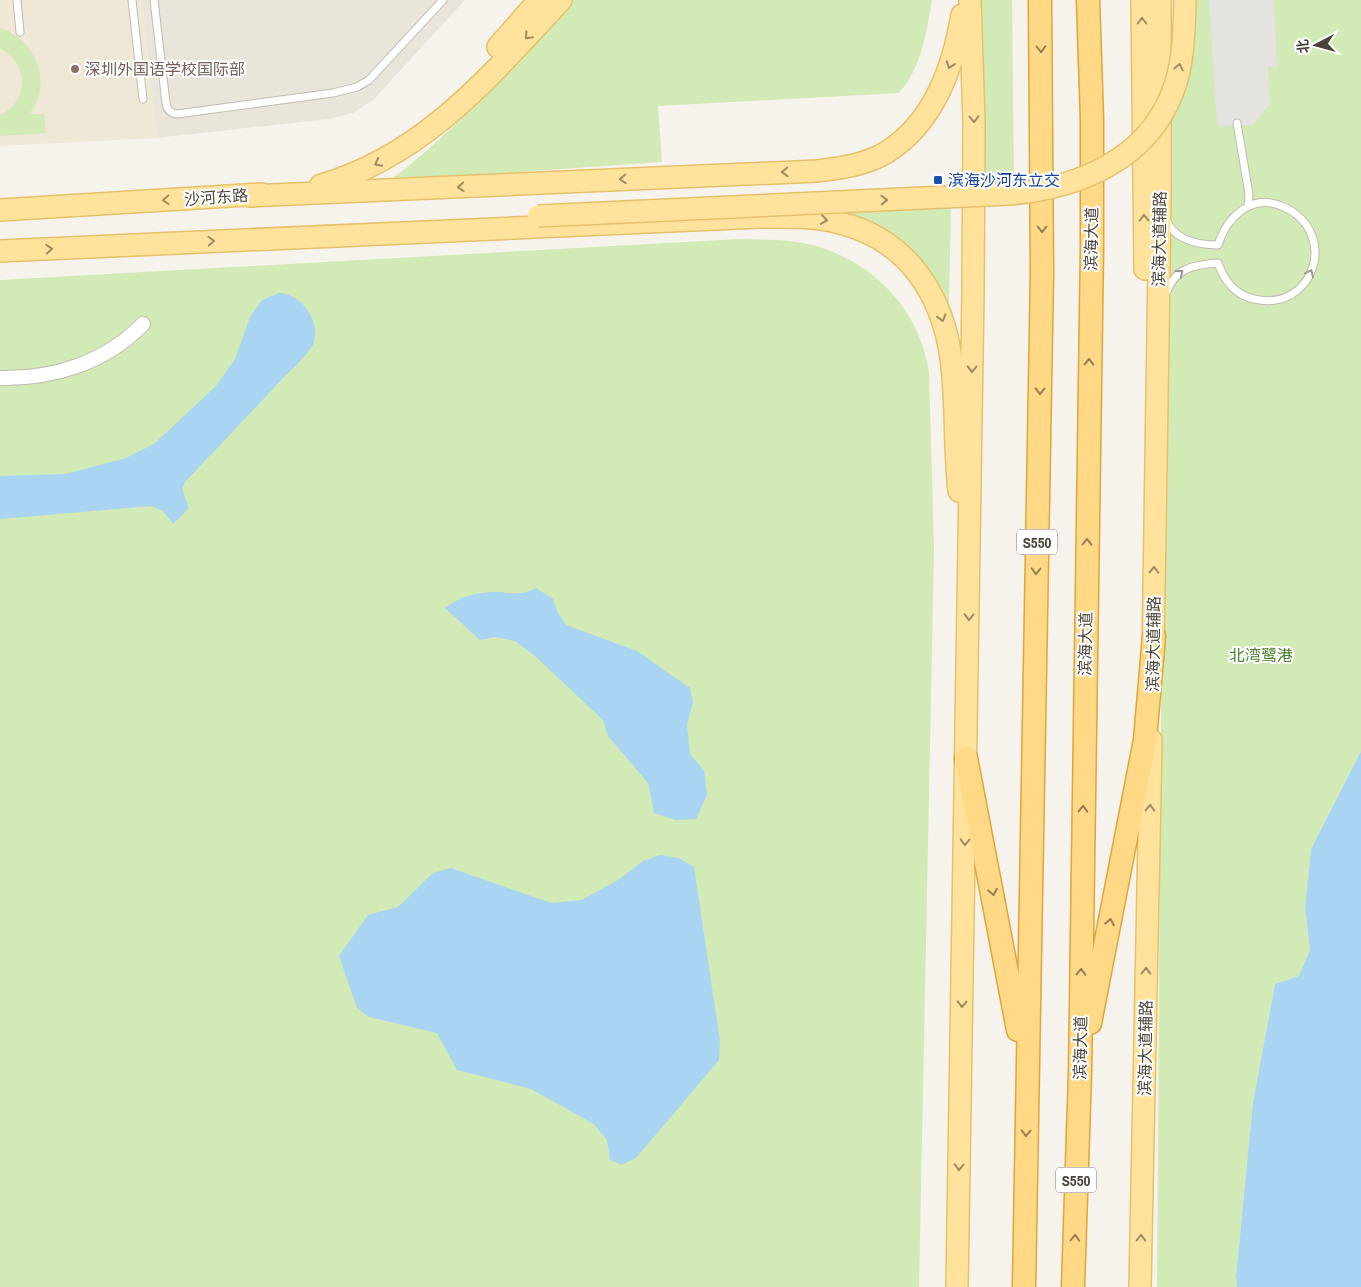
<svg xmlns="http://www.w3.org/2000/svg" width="1361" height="1287" viewBox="0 0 1361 1287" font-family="'Archivo Narrow','Noto Sans SC',sans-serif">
  <rect width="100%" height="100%" fill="#f6f3ec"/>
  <path fill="#eae5da" d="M 142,0 L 465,0 L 373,100 L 353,113 L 329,119 L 157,138 Z"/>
  <path fill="#efe8d6" d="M 0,0 L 142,0 L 157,138 L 0,146 Z"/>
  <path fill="#d2eab5" d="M 572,0 L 932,0 C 926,33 922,67 899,93 L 658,106 L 662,162 L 389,181 C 456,132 514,61 572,0 Z
    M 977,0 L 1012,0 L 1014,182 L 980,185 Z
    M 1195,0 L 1361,0 L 1361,751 L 1311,849 L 1305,907 L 1310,950 L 1299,976 L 1275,984 L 1253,1102 L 1236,1276 L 1237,1287 L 1157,1287 L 1165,140 L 1193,59 Z
    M 0,28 C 36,39 54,84 29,114 L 44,114 L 46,133 L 0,136 L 0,115 C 29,101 30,63 0,49 Z
    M 951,202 L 949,304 C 921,248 893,225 832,211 Z
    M 740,239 C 765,240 794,239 819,247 C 877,265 920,312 929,372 L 934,550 L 919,1287 L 0,1287 L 0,280 Z"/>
  <path fill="#e5e3e0" d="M 1209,0 L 1274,0 L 1277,67 L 1268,67 L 1270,104 L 1253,125 L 1217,126 Z"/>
  <path fill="#a9d4f2" d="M 279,293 C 301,294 320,319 314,342 C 311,352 290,371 282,379 C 250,414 217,448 185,482 L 182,489 L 189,508 L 173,524 L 163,511 L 151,506 L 0,519 L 0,476 L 66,474 L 126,458 L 154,444 L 216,386 L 235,359 L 250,317 L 262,300 Z
    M 536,588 L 553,599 L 557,611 L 566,625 L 637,651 L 690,688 L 693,702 L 687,725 L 690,754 L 704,770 L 707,795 L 696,819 L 676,820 L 654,813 L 648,783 L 608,736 L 603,720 L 535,656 L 515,641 L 495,637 L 480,640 L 445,608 C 460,597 476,592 494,592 C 512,592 519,597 536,588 Z
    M 1361,751 L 1361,1287 L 1237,1287 L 1236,1276 L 1253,1102 L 1275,984 L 1299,976 L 1310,950 L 1305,907 L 1311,849 Z
    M 660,855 L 679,858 L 694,867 L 720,1041 L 719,1060 L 636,1158 L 622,1165 L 610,1160 L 607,1140 L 594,1124 L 531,1089 L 457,1070 L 437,1033 L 369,1017 L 357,1008 L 339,956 L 368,915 L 398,907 L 433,873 L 451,868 L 551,903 L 582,900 L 618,880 L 643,861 Z"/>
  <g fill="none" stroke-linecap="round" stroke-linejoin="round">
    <defs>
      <path id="service" d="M 17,0 L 20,32
        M 132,0 L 143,99
        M 154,0 L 166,103 C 167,110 170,113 177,114 L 333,93 L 357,87 L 369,80 L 443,0
        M 1237,123 L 1249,194 L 1248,206
        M 1166,219 C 1174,240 1198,245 1218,245 C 1227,217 1252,192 1284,207 C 1340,233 1314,313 1254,299 C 1235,295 1224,280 1218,263 C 1195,265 1176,267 1167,291"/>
      <path id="minor" d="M 0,378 C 53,379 105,363 143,324"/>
      <path id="primary" d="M 1142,0 L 1145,269
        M 498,47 L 539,0
        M 321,185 C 424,156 491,75 561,0
        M 249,196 L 817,171 C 840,168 866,165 887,152 C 934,122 953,68 962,15
        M 0,210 L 262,194
        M 0,251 L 760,217 C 787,217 814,216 840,223 C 906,239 942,293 951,358 C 957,402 954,447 959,491
        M 1153,655 L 1160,203 L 1160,0
        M 957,1287 L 973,294 L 974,122 L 970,0
        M 1140,1287 L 1151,740"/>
      <path id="trunk" d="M 966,758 L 1018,1030
        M 1090,1023 L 1145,740 L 1154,636
        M 1024,1287 L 1042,273 L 1040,0
        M 1073,1287 L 1080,1073 L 1092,246 L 1092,120 L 1088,0"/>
    </defs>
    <use href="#service" stroke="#c2bbae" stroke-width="9"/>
    <use href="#minor" stroke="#c2bbae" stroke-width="16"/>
    <use href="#primary" stroke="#e6c16a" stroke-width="24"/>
    <use href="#trunk" stroke="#e0a43c" stroke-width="25"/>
    <use href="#service" stroke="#fff" stroke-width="7"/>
    <use href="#minor" stroke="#fff" stroke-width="14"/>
    <use href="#primary" stroke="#ffe39c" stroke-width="21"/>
    <use href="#trunk" stroke="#ffd985" stroke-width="22"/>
    <defs>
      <path id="primary-bridge" d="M 538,216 L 1009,194 C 1077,188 1147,161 1173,91 C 1184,63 1184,30 1185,0"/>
    </defs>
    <use href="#primary-bridge" stroke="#e6c16a" stroke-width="24" stroke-linecap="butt"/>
    <use href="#primary-bridge" stroke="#ffe39c" stroke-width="21"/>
  </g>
  <defs><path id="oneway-chevron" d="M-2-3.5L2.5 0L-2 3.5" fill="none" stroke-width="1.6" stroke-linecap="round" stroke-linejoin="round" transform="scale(1.25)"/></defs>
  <g stroke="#9c8c66">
    <use href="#oneway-chevron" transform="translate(1142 21) rotate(-90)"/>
    <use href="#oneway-chevron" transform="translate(528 36) rotate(133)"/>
    <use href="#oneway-chevron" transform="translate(950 65) rotate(110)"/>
    <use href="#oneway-chevron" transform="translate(1179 67) rotate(-78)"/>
    <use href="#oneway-chevron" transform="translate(974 119) rotate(89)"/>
    <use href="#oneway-chevron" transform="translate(378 163) rotate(153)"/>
    <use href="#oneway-chevron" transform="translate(785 172) rotate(178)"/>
    <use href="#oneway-chevron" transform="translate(623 179) rotate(178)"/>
    <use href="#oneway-chevron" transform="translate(461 187) rotate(178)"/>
    <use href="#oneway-chevron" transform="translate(166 200) rotate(177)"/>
    <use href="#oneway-chevron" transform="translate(884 200) rotate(-2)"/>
    <use href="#oneway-chevron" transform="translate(1144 218) rotate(-91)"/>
    <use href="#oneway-chevron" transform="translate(824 220) rotate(9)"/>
    <use href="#oneway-chevron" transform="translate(211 241) rotate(-3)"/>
    <use href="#oneway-chevron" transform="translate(49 249) rotate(-3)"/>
    <use href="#oneway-chevron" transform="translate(942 318) rotate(73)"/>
    <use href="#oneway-chevron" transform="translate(972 369) rotate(91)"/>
    <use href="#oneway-chevron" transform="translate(1154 570) rotate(-89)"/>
    <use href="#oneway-chevron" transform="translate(969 617) rotate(91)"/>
    <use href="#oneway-chevron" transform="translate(1150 808) rotate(-89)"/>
    <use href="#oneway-chevron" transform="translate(965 842) rotate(91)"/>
    <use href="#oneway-chevron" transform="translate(1146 971) rotate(-89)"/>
    <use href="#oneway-chevron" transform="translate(962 1004) rotate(91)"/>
    <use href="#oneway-chevron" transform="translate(959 1167) rotate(91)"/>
    <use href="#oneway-chevron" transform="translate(1141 1238) rotate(-89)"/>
  </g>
  <g stroke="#938057">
    <use href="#oneway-chevron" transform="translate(1041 49) rotate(89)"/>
    <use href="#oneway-chevron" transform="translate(1042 229) rotate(90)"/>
    <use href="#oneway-chevron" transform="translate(1089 362) rotate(-89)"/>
    <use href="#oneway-chevron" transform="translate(1040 391) rotate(91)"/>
    <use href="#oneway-chevron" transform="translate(1087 542) rotate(-89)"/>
    <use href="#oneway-chevron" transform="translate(1036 571) rotate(91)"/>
    <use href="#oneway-chevron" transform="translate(1083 809) rotate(-89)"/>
    <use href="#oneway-chevron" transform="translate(993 892) rotate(79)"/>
    <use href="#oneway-chevron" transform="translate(1110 922) rotate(-79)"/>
    <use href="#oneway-chevron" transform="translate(1081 972) rotate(-89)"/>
    <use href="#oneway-chevron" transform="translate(1026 1133) rotate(91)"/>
    <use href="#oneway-chevron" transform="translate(1075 1238) rotate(-88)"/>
  </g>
  <g stroke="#9c9892">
    <use href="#oneway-chevron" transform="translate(1180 273) rotate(-38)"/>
    <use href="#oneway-chevron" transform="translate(1310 273) rotate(-65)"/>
  </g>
  <circle fill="#8d6e63" stroke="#fff" stroke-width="2" cx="75" cy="69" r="5"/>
  <rect fill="#1a4fb4" stroke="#fff" stroke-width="2" x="933" y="175" width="10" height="10" rx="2.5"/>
  <g text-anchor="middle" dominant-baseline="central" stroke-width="4" stroke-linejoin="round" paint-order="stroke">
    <g fill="#fff" stroke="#817c74" stroke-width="1">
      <rect x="1017" y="529.5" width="40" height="25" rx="4"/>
      <rect x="1056" y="1167.5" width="40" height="25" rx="4"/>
    </g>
    <g font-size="15" font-weight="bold" fill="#4b4439">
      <text x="1037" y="542">S550</text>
      <text x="1076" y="1180">S550</text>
    </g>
    <g font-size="16" fill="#785e54" stroke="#fff" text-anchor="start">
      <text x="85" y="69">深圳外国语学校国际部</text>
    </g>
    <g font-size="16" fill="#164399" stroke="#fff" text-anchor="start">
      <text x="948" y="180">滨海沙河东立交</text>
    </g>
    <g font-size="16" fill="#4b4439" stroke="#fff">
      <text transform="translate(216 197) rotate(-4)">沙河东路</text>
      <text transform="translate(1091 239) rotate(-89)">滨海大道</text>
      <text transform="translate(1159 239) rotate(-89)">滨海大道辅路</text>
      <text transform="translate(1085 644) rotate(-89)">滨海大道</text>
      <text transform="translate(1153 644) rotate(-89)">滨海大道辅路</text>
      <text transform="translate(1080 1048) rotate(-89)">滨海大道</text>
      <text transform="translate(1145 1048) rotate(-89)">滨海大道辅路</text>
    </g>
    <g font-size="16" fill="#4a7f2a" stroke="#fff">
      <text x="1261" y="655">北湾鹭港</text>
    </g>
  </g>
  <g transform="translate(1316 45) rotate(264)" stroke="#ffffff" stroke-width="4" paint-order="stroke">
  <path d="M0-4L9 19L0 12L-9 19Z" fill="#4b4439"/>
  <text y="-8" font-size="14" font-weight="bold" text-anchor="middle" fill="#4b4439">北</text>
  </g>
</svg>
